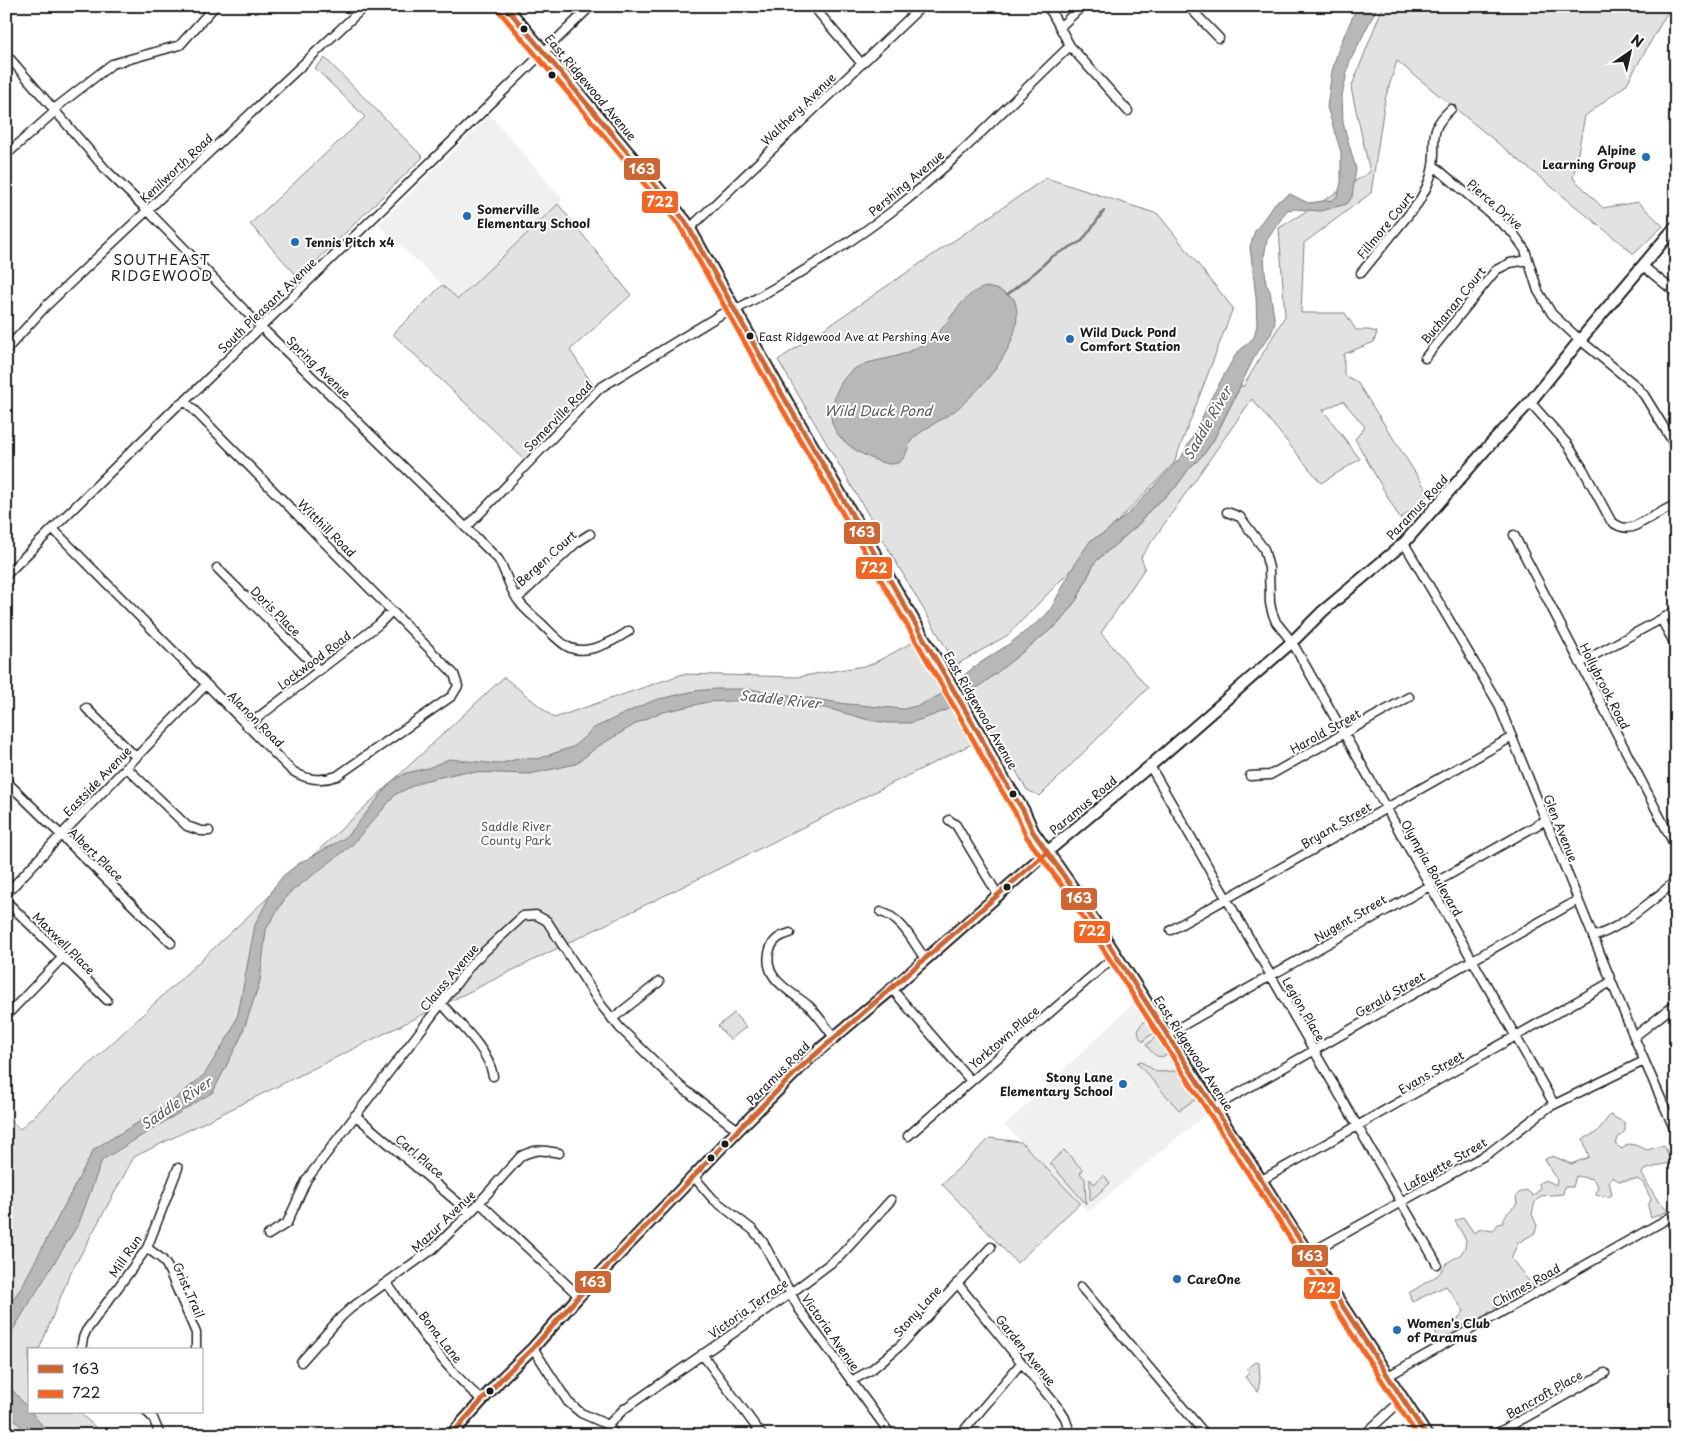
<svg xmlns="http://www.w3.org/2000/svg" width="1682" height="1441" viewBox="0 0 1682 1441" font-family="'Playpen Sans',sans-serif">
  <rect width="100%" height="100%" fill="#fff"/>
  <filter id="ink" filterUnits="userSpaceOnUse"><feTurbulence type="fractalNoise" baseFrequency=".02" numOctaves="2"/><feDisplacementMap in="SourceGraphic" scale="10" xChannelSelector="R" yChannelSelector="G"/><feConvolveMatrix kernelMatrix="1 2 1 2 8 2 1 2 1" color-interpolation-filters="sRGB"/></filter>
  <g filter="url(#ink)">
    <path fill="#f0f0f0" d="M 490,115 L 563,200 L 458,299 L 378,225 Z
      M 1141,996 L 1213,1108 L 1088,1212 L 1005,1125 Z"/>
    <path fill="#e2e2e2" stroke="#7f7f7f" d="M 1383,6 L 1553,6 L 1559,8 L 1563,6 L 1671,6 L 1626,85 L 1585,116 L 1573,178 L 1603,208 L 1638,202 L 1663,226 L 1634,254 L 1397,61 L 1385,99 L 1371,193 L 1304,243 L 1301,313 L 1345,313 L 1356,330 L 1369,330 L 1377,332 L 1374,342 L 1344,354 L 1344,375 L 1357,382 L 1429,494 L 1400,519 L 1355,439 L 1365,427 L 1343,401 L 1323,410 L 1360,459 L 1321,483 L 1252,399 L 1141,557 L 1145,568 L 1101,633 L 1148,688 L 1040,796 L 1027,790 L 970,693 L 1059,623 L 1077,599 L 1095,562 L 1138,525 L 1150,510 L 1175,488 L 1188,470 L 1204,454 L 1213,441 L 1241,385 L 1243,387 L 1285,316 L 1279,228 L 1370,172 L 1351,88 Z
      M 325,58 L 423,157 L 299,278 L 250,224 L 365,117 L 315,68 Z
      M 1046,178 L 1158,214 L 1233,308 L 1174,463 L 1008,635 L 956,665 L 778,360 Z
      M 558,204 L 631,295 L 570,350 L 595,388 L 525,460 L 393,334 L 442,285 L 458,299 Z
      M 923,637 L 982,739 L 134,1157 L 69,1276 L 39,1350 L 29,1350 L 29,1412 L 79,1412 L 104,1435 L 6,1435 L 6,1116 L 20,1129 L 504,677 L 554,718 L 683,674 L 797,677 L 870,665 Z
      M 734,1013 L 746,1027 L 730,1040 L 718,1026 Z
      M 1146,1021 L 1155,1033 L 1146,1038 L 1143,1042 C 1136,1035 1137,1025 1146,1021 Z
      M 1157,1036 L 1167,1053 L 1166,1055 C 1156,1060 1152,1052 1146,1045 Z
      M 1140,1061 L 1157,1072 L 1174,1071 L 1179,1073 L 1196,1099 L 1179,1110 L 1137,1063 Z
      M 1610,1115 L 1625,1123 L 1625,1131 L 1618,1138 L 1616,1145 L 1622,1149 L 1628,1144 L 1635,1145 L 1647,1150 L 1664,1145 L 1672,1162 L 1644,1170 L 1642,1174 L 1658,1201 L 1668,1211 L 1651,1218 L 1648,1206 L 1651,1199 L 1643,1183 L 1637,1179 L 1619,1181 L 1612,1177 L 1609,1180 L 1612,1195 L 1608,1197 L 1596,1194 L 1598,1186 L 1593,1179 L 1576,1176 L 1573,1187 L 1564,1187 L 1563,1194 L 1541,1196 L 1535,1202 L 1532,1214 L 1537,1226 L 1535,1233 L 1518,1243 L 1511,1258 L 1535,1289 L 1492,1309 L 1481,1320 L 1463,1325 L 1460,1331 L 1443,1342 L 1435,1332 L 1455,1323 L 1464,1311 L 1446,1286 L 1412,1302 L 1409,1293 L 1438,1275 L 1447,1263 L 1461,1254 L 1465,1247 L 1466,1240 L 1455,1221 L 1463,1217 L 1474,1233 L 1481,1229 L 1493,1231 L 1498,1224 L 1503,1223 C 1503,1215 1512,1209 1517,1204 L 1516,1197 L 1519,1193 L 1527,1190 L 1533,1196 L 1540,1189 L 1539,1183 L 1546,1180 L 1556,1185 L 1557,1180 L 1545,1159 L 1553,1156 L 1571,1164 L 1589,1157 L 1583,1139 L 1596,1133 Z
      M 990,1138 L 1021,1142 L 1080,1203 L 1017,1263 L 942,1184 Z
      M 1064,1150 L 1083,1170 L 1080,1173 L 1085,1179 L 1086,1204 L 1050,1163 Z
      M 1104,1175 L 1110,1183 L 1090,1201 L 1090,1179 L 1094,1184 Z
      M 1256,1362 L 1259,1363 L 1260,1379 L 1258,1392 L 1245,1377 L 1250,1372 L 1247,1369 Z"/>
    <path fill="#b8b8b8" stroke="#7a7a7a" d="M 1378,6 L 1349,63 L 1342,96 L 1343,123 L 1356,169 L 1352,197 L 1347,204 L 1320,211 L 1295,209 L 1287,210 L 1267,240 L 1264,257 L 1266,284 L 1270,291 L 1275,323 L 1271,334 L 1255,356 L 1213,441 L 1204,454 L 1188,470 L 1175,488 L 1150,510 L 1138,525 L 1095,562 L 1077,599 L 1059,623 L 989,679 L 949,709 L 934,715 L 910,723 L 888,723 L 869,720 L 826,708 L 801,707 L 751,700 L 708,702 L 659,713 L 639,722 L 597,747 L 576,764 L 530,774 L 463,772 L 423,781 L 396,794 L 351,846 L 288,894 L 272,919 L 266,930 L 260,981 L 248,1017 L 241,1037 L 213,1092 L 102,1160 L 79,1223 L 6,1341 L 6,1309 L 21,1288 L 94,1149 L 169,1104 L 192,1085 L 204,1075 L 231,1032 L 238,1014 L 255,925 L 274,887 L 283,876 L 298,864 L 343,839 L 351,832 L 391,782 L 406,773 L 428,768 L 449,759 L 498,764 L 522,758 L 538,759 L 563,750 L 573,747 L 594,728 L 636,708 L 655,700 L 695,691 L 715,689 L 748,689 L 847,704 L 904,709 L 920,705 L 940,695 L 974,667 L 1009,644 L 1043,618 L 1050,610 L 1077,560 L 1091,540 L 1104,533 L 1129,513 L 1182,456 L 1195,433 L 1211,398 L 1236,354 L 1254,337 L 1257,325 L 1256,297 L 1250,247 L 1255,231 L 1275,203 L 1290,194 L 1308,203 L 1332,200 L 1338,195 L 1341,182 L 1341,152 L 1327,107 L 1332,71 L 1339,47 L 1357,7 Z
      M 987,287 L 999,290 L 1014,299 C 1029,338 982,390 953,412 C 944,418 917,433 912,440 C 905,449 908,463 892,464 C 882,464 873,459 864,455 C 849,447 832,434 831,416 C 831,413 833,408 833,405 C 835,392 841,381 850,372 C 865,360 883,361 900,355 C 913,350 925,344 936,335 C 951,320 965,290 987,287 Z
      M 6,1383 L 29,1409 L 29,1412 L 31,1412 L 50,1435 L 30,1435 L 6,1412 Z"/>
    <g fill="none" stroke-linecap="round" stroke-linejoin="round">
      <path stroke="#7a7a7a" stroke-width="2.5" d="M 1008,294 L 1038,270 L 1051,257 L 1082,241 L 1104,211"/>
      <defs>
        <path id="minor" d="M 813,6 L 862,64
          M 1046,6 L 1052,13 L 1070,46 L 1128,111
          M 1188,6 L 1219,38
          M 1060,27 L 1082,6
          M 6,54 L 107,171 L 148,211 L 256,322 L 498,559 C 506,571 508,585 516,597 C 522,608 533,616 542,624 C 550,632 559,642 568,647 C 587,656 614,641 629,631
          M 6,155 L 52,114 L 54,109 L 112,64 L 180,45 L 215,6
          M 1433,165 L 1514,234 L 1525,250 L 1538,291 L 1552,314 L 1580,340 L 1634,384 L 1644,395 L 1676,447
          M 689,229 L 922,6
          M 1643,266 L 1676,293
          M 1361,273 L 1418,203 C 1425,191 1431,180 1433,166 C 1437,138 1427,131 1451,109
          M 735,310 C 794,278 851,244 904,202 C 962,155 1016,97 1070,46
          M 6,350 L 44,308 L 69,284 L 365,6
          M 1425,358 L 1496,270 L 1510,263 L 1528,260
          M 1530,402 L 1568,445 L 1583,469 L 1611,521 C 1618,527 1624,529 1633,527 L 1676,504
          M 1227,512 L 1240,517 L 1264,549 L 1269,568 L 1270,603 L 1272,612 L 1276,622 L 1292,642 L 1554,1104
          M 466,528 L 600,388 L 733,307
          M 54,530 L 291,770 C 306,780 320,782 337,776 L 452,696 L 458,686 L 454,674 L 185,401
          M 1514,535 L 1676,848
          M 1404,543 L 1498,703 L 1634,1037 L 1676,1133
          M 217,568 L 319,670
          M 6,575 L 176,407 L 185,401 L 591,6
          M 517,599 L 576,543 L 590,534
          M 1661,619 L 1676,646
          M 1580,663 L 1676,611
          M 86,708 L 136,757
          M 247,726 L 378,625 L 392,611
          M 1150,766 L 1437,1264
          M 126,767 L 187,826 L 201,831 L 209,831
          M 1250,776 L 1270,775 L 1409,697
          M 6,781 L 171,943
          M 949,820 L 956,825 L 998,895
          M 6,894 L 61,835 L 206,685
          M 6,901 L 107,1000
          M 881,912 C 902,918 913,942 925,959
          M 1171,930 L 1512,737
          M 790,933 C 780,936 774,939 770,949 C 761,979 791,991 809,1006 C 818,1015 826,1027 834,1037
          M 1593,937 C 1616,929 1634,915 1653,900 C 1661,893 1670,887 1676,879
          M 892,989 L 971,1081
          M 441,1003 C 459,1024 488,1048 493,1076
          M 6,1016 L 62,958
          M 612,1019 L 659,982
          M 1166,1035 L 1546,820
          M 1634,1037 L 1676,1004
          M 1213,1108 L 1578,900
          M 355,1115 L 470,1213
          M 908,1136 L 1115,956
          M 694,1177 L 713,1199 L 753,1230 L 763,1242 L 799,1309 L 891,1435
          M 1260,1181 L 1611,982
          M 480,1203 L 579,1296
          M 268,1235 L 287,1223 L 307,1179 L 473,962 L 523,916 L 536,915 L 547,921 L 601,1005 L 620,1028 L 680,1086 L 738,1130
          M 147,1248 L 162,1259 L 167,1266 L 196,1333 L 196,1350
          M 1308,1254 L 1489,1153 L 1549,1107 L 1644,1061
          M 387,1283 C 415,1324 444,1368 482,1400
          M 957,1283 L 1060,1410 L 1065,1418 L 1071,1435
          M 1081,1287 L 1206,1435
          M 533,1348 L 568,1402 L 581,1413 L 608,1425 L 615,1435
          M 81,1350 L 83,1338 L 86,1331 L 147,1248 L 178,1168
          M 702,1354 L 762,1435
          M 301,1362 L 341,1317 L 351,1308 L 433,1249 L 470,1213 L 521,1156 C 537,1148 543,1150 559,1153
          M 1388,1376 L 1676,1214
          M 851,1381 L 871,1370 L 901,1345 L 991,1247
          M 147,1412 L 153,1418 L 160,1435
          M 608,1425 L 624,1409 L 791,1293 L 840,1256 L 891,1200
          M 960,1435 L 1021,1363
          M 1364,1435 L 1403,1399
          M 1494,1435 L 1605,1373"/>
        <path id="secondary" d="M 451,1435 L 503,1377 L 533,1348 L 579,1296 L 738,1130 L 814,1054 L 892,989 L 1047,852 L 1150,766 L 1292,642 L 1323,611 L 1404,543 L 1486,449 L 1530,402 L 1580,340 L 1676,226"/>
        <path id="primary" d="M 505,6 L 685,221 L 775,382 L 982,739 L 995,766 L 1023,810 L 1033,832 L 1071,886 L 1317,1268 L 1426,1435"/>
      </defs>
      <use href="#minor" stroke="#1c1c1c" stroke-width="11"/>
      <use href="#secondary" stroke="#1c1c1c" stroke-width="14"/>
      <use href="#primary" stroke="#1c1c1c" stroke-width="15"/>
      <use href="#minor" stroke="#fff" stroke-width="8"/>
      <use href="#secondary" stroke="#fff" stroke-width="10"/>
      <use href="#primary" stroke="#fff" stroke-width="11"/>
      <defs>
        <path id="bus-1" d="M 505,6 L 685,221 L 775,382 L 982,739 L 995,766 L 1023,810 L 1033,832 L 1071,886 L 1426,1435
          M 451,1435 L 503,1377 L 533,1348 L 579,1296 L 738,1130 L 800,1068 L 1047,852"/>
        <path id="bus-2" d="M 499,11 L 679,225 L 769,386 L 975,743 L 989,770 L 1016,814 L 1026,836 L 1065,890 L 1417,1435"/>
      </defs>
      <use href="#bus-1" stroke="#fff" stroke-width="9"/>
      <use href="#bus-2" stroke="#fff" stroke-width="9"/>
      <use href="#bus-1" stroke="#c63" stroke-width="5"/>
      <use href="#bus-2" stroke="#f26522" stroke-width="5"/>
    </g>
  </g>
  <g fill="#1c1c1c" stroke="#fff" stroke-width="2">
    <circle cx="524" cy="29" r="4.5"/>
    <circle cx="552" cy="75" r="4.5"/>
    <circle cx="750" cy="336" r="4.5"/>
    <circle cx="1013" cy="794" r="4.5"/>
    <circle cx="1007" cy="887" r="4.5"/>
    <circle cx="725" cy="1144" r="4.5"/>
    <circle cx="711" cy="1158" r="4.5"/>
    <circle cx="490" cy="1391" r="4.5"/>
  </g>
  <g fill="#1f6fb2" stroke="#fff" stroke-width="2">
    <circle cx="1646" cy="157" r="5"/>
    <circle cx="467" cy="216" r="5"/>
    <circle cx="295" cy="242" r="5"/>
    <circle cx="1070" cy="339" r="5"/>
    <circle cx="1123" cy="1084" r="5"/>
    <circle cx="1177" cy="1279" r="5"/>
    <circle cx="1397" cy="1330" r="5"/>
  </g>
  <g text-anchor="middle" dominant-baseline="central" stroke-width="4" stroke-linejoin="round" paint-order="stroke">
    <g font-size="11" fill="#1c1c1c" stroke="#fff" text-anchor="start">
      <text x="759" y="336">East Ridgewood Ave at Pershing Ave</text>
    </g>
    <g font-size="12" fill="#1c1c1c" stroke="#fff">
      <text transform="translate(591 87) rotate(50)">East Ridgewood Avenue</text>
      <text transform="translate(798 109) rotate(-44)">Walthery Avenue</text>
      <text transform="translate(176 168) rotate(-43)">Kenilworth Road</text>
      <text transform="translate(906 183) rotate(-40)">Pershing Avenue</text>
      <text transform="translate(1495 204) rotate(41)">Pierce Drive</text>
      <text transform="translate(1385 225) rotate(-51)">Fillmore Court</text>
      <text transform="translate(267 305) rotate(-44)">South Pleasant Avenue</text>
      <text transform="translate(1453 305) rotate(-51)">Buchanan Court</text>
      <text transform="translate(319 367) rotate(44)">Spring Avenue</text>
      <text transform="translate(558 416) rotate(-46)">Somerville Road</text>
      <text transform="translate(1417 507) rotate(-47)">Paramus Road</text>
      <text transform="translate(327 528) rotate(45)">Witthill Road</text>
      <text transform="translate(546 558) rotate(-42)">Bergen Court</text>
      <text transform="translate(276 611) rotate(45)">Doris Place</text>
      <text transform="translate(314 660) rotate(-37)">Lockwood Road</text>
      <text transform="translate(1605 686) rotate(63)">Hollybrook Road</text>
      <text transform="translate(981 710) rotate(60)">East Ridgewood Avenue</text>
      <text transform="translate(256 719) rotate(45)">Alanon Road</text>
      <text transform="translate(1325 731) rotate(-29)">Harold Street</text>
      <text transform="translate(97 781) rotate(-46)">Eastside Avenue</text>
      <text transform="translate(1083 805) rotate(-40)">Paramus Road</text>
      <text transform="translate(1336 825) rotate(-30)">Bryant Street</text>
      <text transform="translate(1561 828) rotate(68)">Glen Avenue</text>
      <text transform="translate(96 854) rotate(44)">Albert Place</text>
      <text transform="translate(1432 868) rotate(60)">Olympia Boulevard</text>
      <text transform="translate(1350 918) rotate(-30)">Nugent Street</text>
      <text transform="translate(64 943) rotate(45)">Maxwell Place</text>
      <text transform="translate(449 977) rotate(-50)">Clauss Avenue</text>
      <text transform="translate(1390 994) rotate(-30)">Gerald Street</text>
      <text transform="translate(1304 1009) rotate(60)">Legion Place</text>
      <text transform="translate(1004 1037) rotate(-41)">Yorktown Place</text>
      <text transform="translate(1194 1053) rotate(57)">East Ridgewood Avenue</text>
      <text transform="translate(1431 1072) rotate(-30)">Evans Street</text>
      <text transform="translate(778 1073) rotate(-45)">Paramus Road</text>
      <text transform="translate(420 1156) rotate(41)">Carl Place</text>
      <text transform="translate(1445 1164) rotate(-30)">Lafayette Street</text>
      <text transform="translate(443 1221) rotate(-44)">Mazur Avenue</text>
      <text transform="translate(125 1256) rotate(-56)">Mill Run</text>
      <text transform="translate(1526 1285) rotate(-29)">Chimes Road</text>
      <text transform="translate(189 1290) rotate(66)">Grist Trail</text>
      <text transform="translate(748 1308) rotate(-35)">Victoria Terrace</text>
      <text transform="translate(917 1311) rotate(-48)">Stony Lane</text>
      <text transform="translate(831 1332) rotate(55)">Victoria Avenue</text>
      <text transform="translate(441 1337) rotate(52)">Bona Lane</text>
      <text transform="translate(1026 1350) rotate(51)">Garden Avenue</text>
      <text transform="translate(1544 1394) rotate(-29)">Bancroft Place</text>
    </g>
    <g font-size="12" font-weight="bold" fill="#1c1c1c" stroke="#fff" text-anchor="start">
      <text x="1636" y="150" text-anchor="end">Alpine<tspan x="1636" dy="14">Learning Group</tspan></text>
      <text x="477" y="209">Somerville<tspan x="477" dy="14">Elementary School</tspan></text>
      <text x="305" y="242">Tennis Pitch x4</text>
      <text x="1080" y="332">Wild Duck Pond<tspan x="1080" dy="14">Comfort Station</tspan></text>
      <text x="1113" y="1077" text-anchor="end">Stony Lane<tspan x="1113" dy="14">Elementary School</tspan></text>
      <text x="1187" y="1279">CareOne</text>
      <text x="1407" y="1323">Women's Club<tspan x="1407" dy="14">of Paramus</tspan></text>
    </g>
    <g font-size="12" fill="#575757" stroke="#fff">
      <text x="516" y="826">Saddle River<tspan x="516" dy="14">County Park</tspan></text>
    </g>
    <g font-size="14" letter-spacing="1" fill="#1c1c1c" stroke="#fff">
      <text x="162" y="259">SOUTHEAST<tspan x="162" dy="16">RIDGEWOOD</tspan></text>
    </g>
    <g font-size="14" font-style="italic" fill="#5a5a5a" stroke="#fff">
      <text x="878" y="410">Wild Duck Pond</text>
      <text transform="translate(1207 423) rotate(-60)">Saddle River</text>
      <text transform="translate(780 699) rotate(6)">Saddle River</text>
      <text transform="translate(176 1103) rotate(-34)">Saddle River</text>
    </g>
  </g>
  <g stroke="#fff" stroke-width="2">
    <rect x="623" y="157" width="38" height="24" rx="5" fill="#c63"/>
    <rect x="641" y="190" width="38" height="24" rx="5" fill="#f26522"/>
    <rect x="843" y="521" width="38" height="24" rx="5" fill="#c63"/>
    <rect x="855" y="556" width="38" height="24" rx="5" fill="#f26522"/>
    <rect x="1060" y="887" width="38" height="24" rx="5" fill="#c63"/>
    <rect x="1073" y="920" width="38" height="24" rx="5" fill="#f26522"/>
    <rect x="1291" y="1244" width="38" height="24" rx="5" fill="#c63"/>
    <rect x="574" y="1270" width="38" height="24" rx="5" fill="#c63"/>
    <rect x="1303" y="1276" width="38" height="24" rx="5" fill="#f26522"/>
  </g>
  <g font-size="14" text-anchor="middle" font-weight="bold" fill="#fff">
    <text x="642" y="174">163</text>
    <text x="660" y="207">722</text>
    <text x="862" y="537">163</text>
    <text x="874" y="573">722</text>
    <text x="1079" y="903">163</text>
    <text x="1092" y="936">722</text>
    <text x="1310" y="1261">163</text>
    <text x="593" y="1287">163</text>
    <text x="1322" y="1293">722</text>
  </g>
  <rect width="1682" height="1441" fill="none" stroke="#fff" stroke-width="25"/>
  <rect x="12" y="12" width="1657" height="1416" fill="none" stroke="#1c1c1c" stroke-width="2" filter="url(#ink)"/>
  <rect x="28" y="1348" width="175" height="65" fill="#ffffff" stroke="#a4a4a4"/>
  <rect x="38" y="1365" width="25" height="8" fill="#cc6633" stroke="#a4a4a4"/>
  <text x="72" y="1374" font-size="15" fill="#1c1c1c">163</text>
  <rect x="38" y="1390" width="25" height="8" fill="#f26522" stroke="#a4a4a4"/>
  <text x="72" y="1398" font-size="15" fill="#1c1c1c">722</text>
  <g transform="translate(1630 52) rotate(34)" stroke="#ffffff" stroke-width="4" paint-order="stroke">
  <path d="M0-4L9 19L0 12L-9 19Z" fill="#1c1c1c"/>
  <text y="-8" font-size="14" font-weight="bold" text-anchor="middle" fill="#1c1c1c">N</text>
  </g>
</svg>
